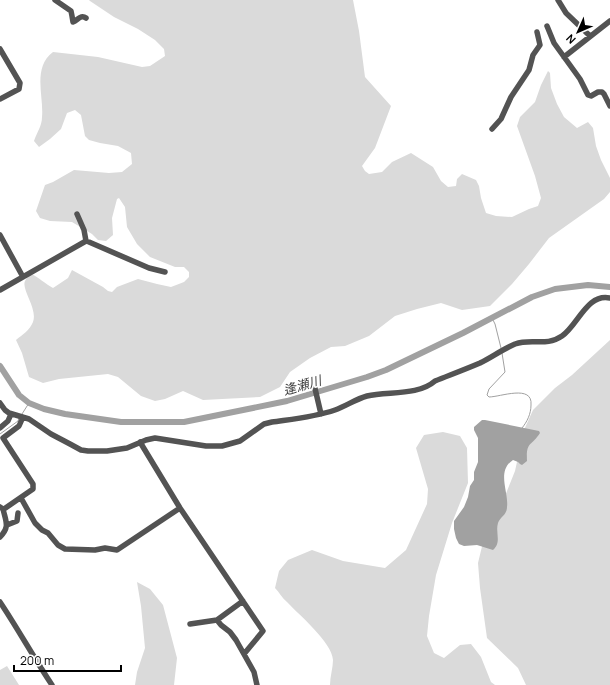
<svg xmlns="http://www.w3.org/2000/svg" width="610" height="685" viewBox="0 0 610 685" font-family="Manrope,'Noto Sans JP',sans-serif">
  <rect width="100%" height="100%" fill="#fff"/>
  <path fill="#dadada" d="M 89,0 L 353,0 L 359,31 L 365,77 L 391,106 L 375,148 L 362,166 L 365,171 L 369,174 L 382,172 L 392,162 L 411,153 L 433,167 L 441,181 L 448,187 L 456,186 L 457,179 L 462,174 L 476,180 L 479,186 L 481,198 L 486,213 L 496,216 L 512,217 L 529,209 L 538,206 L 541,198 L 535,176 L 517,126 L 520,117 L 535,102 L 541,85 L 548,71 L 550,73 L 551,88 L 557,104 L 564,117 L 577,128 L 588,122 L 593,128 L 596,146 L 601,160 L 610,178 L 610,192 L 604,199 L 549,238 L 529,264 L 512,284 L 490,306 L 462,310 L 441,303 L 417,309 L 395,316 L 369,336 L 345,346 L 331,347 L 310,358 L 290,372 L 280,387 L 260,397 L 203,400 L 183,391 L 165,399 L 155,401 L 141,396 L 118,377 L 108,374 L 59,379 L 43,383 L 29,377 L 22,353 L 16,340 C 22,335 30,330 33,322 C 38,309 21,289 25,281 C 26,278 29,276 31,274 C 39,277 45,284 53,288 L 68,278 L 72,270 L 103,287 L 108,291 L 112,292 L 117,287 L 138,279 L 157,284 L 171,287 L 184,282 L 189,277 L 189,272 L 184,267 L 175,267 L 150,257 L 137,244 L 127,227 L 125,207 L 119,198 L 117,199 L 112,218 L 113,235 L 106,241 L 98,240 L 92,234 L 72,222 L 50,221 L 40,218 L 36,211 L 45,185 L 53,182 L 74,170 L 109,173 L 122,172 L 132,164 L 131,153 L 118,146 L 100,143 L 89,140 L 85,136 L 81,115 L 75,110 L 67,113 L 61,129 L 50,139 L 39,147 L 34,141 C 37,132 42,126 42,117 C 44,96 32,68 53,52 L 98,57 L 142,67 L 150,66 L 165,56 L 164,49 L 155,40 L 138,29 L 114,17 L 90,1 Z
    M 610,340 L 610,685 L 526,685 L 518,668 L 487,638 L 480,588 L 478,563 L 485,534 L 503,501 L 515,471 L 524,430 L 533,410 L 555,388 L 572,375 Z
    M 443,432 L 460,436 L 467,448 L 468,483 L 452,523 L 436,575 L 429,616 L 427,636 L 434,653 L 444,658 L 460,645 L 471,644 L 481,657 L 491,682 L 495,685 L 330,685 C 330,676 333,668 333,660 C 332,642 299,615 287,602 C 282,598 279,592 275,588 L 279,571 L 288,560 L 312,550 L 343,561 L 385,568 L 406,550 L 427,504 L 428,489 L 416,448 L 424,435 Z
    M 137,582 L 150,589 L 163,605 L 177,658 L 174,685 L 135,685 L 137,672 L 145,648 L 141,606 Z
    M 7,666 L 19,685 L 0,685 L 0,670 Z"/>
  <path fill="#a1a1a1" d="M 482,420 L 485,420 L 539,431 L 540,433 C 531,447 526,441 527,461 L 522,465 L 520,464 L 518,462 L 513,460 C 496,471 509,492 507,507 C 507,515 500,517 498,523 C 495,533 502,542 493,550 L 477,545 L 464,546 L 459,544 L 456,538 L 454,529 L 454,521 L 464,507 L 468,497 L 470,486 L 474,480 L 474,472 L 478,462 L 478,438 L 474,430 L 474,427 Z"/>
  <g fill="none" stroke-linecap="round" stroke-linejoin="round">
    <path stroke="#a1a1a1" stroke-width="1" d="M 492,318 L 495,324 L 501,348
      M 502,353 L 505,372 L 489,389 L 487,395 L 489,397 C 500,397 533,384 531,405 C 531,414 527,422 522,428
      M 22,414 L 29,403
      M 0,434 L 18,421 L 19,418"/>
    <path stroke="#a1a1a1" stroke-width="6" d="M 0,366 L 19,395 L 29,403 L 44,409 L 65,414 L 121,422 L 184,422 L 287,401 L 367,377 L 386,370 L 463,333 L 532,297 L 555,289 L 588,285 L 610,287"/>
    <path stroke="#535353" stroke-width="5.5" d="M 55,0 L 71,11 L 72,16 L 73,22 C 78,20 81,14 86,18
      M 558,0 L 566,13 L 590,36
      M 547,26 L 554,43 L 580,79 L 588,95 L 591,96 L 598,92 L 602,92 L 604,94 L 610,106
      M 0,49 L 20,83 L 19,89 L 0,99
      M 564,57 L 610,21
      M 492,129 L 501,119 L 511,97 L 529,70 L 533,55 L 540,45 L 537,32
      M 77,214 L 84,230 L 86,241
      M 0,235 L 23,277
      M 0,290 L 86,241 L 89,242 L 149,268 L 165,272
      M 313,380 L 321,414
      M 0,403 L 5,410 L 9,413 L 29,419 L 51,434 L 70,444 L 81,450 L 88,451 L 107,451 L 127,448 L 146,440 L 155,438 L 206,446 L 222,446 L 240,441 L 264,424 L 272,422 C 293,419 315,417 335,410 C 346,406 356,399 367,396 C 388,391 418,396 435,381 C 450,375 466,369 480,363 C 492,357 503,349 515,344 C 532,338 546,347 562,336 C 578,325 587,293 610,298
      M 0,428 L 8,421 L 11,414
      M 140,442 L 180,508 L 263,631 L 244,654
      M 21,498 L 35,523 L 42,530 L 48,533 L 58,545 L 65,549 L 95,550 L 105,548 L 117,550 L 180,508
      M 0,507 L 3,509 L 4,509 L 33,489 L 33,484 L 3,438 L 19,426 L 23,417
      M 7,525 L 17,521 L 18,513
      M 0,537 C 10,527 6,522 3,509
      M 243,601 L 217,620 L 221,625 L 230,632 L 236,640 L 254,672 L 257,685
      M 0,602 C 18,629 34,658 52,685
      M 190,624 L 217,620"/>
  </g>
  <g text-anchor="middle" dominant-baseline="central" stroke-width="3.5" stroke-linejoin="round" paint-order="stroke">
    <g font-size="13" font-style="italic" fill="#424242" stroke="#fff">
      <text transform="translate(302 385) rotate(-16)">逢瀬川</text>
    </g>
  </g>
  <g transform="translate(578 32) rotate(225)" stroke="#ffffff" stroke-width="3" paint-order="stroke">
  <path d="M0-3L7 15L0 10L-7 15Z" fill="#000000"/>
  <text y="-6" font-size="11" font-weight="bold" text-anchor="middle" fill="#000000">N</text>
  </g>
  <path d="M14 665v6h107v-6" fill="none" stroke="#000000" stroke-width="2"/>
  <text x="20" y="665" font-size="12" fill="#000000" stroke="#ffffff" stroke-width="3" paint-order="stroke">200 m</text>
</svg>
